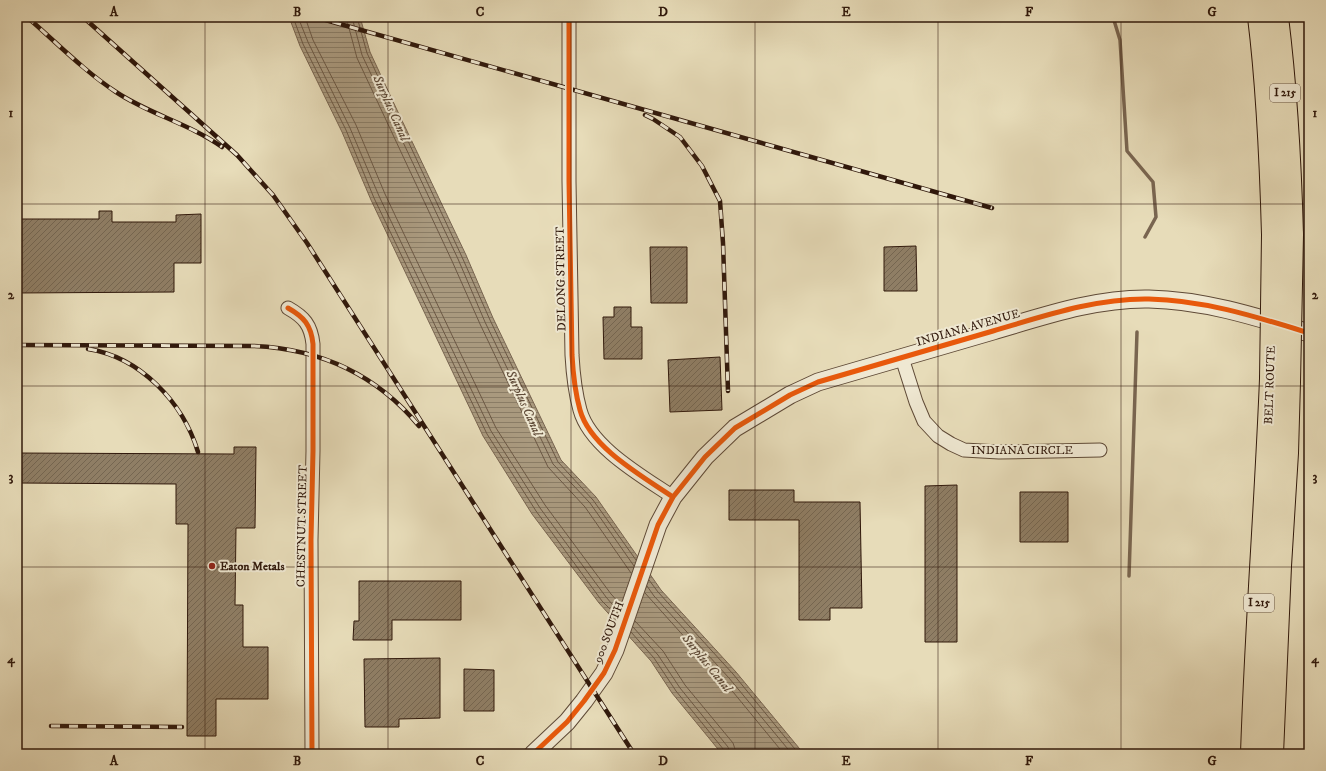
<svg xmlns="http://www.w3.org/2000/svg" width="1326" height="771" viewBox="0 0 1326 771" font-family="'IM FELL DW Pica',serif">
  <defs>
    <pattern id="water-rules" width="6" height="5" patternUnits="userSpaceOnUse"><rect width="6" height="5" fill="#a9997e"/><path d="M0 2.5h6" fill="none" stroke="#8a7c65"/></pattern>
    <pattern id="building-hatch" width="6" height="6" patternUnits="userSpaceOnUse"><rect width="6" height="6" fill="#8f7e65"/><path d="M-1 1l2-2M0 6l6-6M5 7l2-2" fill="none" stroke="#756651"/></pattern>
  </defs>
  <rect width="100%" height="100%" fill="#e7dcb9"/>
  <filter id="stains"><feTurbulence type="fractalNoise" baseFrequency=".005" numOctaves="4"/><feColorMatrix values="0 0 0 0 .2 0 0 0 0 .09 0 0 0 0 .02 0 0 0 .5 -.17"/></filter>
  <radialGradient id="worn" r=".72"><stop offset=".6" stop-color="#630" stop-opacity="0"/><stop offset="1" stop-color="#630" stop-opacity=".3"/></radialGradient>
  <path fill="url(#water-rules)" stroke="#796550" d="M 289,17 L 360,17 L 370,52 L 397,110 L 466,255 L 493,318 L 561,460 L 596,497 L 661,590 L 736,672 L 804,754 L 722,754 L 672,693 L 651,661 L 599,603 L 532,514 L 483,436 L 371,200 L 342,132 L 300,46 Z"/>
  <g fill="none" stroke-linecap="round" stroke-linejoin="round">
    <path stroke="#6c5844" stroke-width="1" d="M 293,17 L 303,44 L 346,130 L 374,198 L 487,434 L 536,511 L 602,601 L 617,616
      M 298,17 L 308,42 L 350,128 L 379,196 L 491,431 L 540,508 L 606,597 L 618,611
      M 305,17 L 313,40 L 356,125 L 385,194 L 496,428 L 545,505 L 611,594 L 621,605
      M 346,17 L 357,58 L 452,261 L 480,324 L 548,467 L 585,507 L 631,573
      M 352,17 L 362,55 L 458,259 L 485,322 L 553,464 L 590,503 L 634,566
      M 357,17 L 367,53 L 462,257 L 490,320 L 558,462 L 593,500 L 636,560
      M 649,580 L 658,592 L 733,674 L 799,754
      M 647,586 L 654,596 L 729,678 L 792,754
      M 645,593 L 724,681 L 784,754
      M 635,621 L 663,651 L 685,685 L 733,743 L 735,749 L 736,754
      M 633,627 L 658,655 L 680,688 L 728,747 L 730,754
      M 631,632 L 654,658 L 676,691 L 724,750 L 725,754"/>
    <path stroke="#796550" stroke-width="3.5" d="M 1113,17 L 1120,40 L 1127,151 L 1153,182 L 1156,217 L 1145,237
      M 1129,576 L 1137,332"/>
  </g>
  <path fill="url(#building-hatch)" stroke="#30180b" d="M 99,211 L 112,211 L 112,222 L 176,222 L 176,215 L 201,214 L 201,263 L 174,263 L 174,292 L 17,293 L 17,219 L 99,219 Z
    M 916,246 L 917,291 L 884,291 L 884,247 Z
    M 650,247 L 687,247 L 687,303 L 651,303 Z
    M 614,307 L 631,307 L 631,327 L 642,327 L 642,359 L 604,359 L 603,317 L 614,317 Z
    M 720,357 L 722,410 L 670,412 L 668,360 Z
    M 234,447 L 256,447 L 255,528 L 236,528 L 235,605 L 243,605 L 243,647 L 268,647 L 268,699 L 216,699 L 216,736 L 187,736 L 188,524 L 176,524 L 176,484 L 17,483 L 17,453 L 234,454 Z
    M 957,485 L 957,642 L 925,642 L 925,486 Z
    M 729,490 L 794,490 L 794,502 L 860,502 L 862,608 L 830,608 L 830,620 L 799,620 L 799,520 L 729,520 Z
    M 1020,492 L 1068,492 L 1068,542 L 1020,542 Z
    M 359,581 L 461,581 L 461,620 L 392,620 L 392,640 L 353,640 L 354,621 L 359,621 Z
    M 440,658 L 440,718 L 399,719 L 399,727 L 365,727 L 364,659 Z
    M 464,669 L 494,670 L 494,711 L 464,711 Z"/>
  <g fill="none" stroke-linecap="round" stroke-linejoin="round">
    <defs>
      <path id="minor" d="M 569,17 L 569,181 L 572,355 C 573,373 575,392 580,410 C 590,447 642,476 673,497
        M 288,308 C 304,317 311,325 313,344 L 313,451 L 311,540 L 312,754
        M 902,358 L 916,402 L 924,421 L 938,436 L 951,444 L 964,450 L 999,452 L 1100,450"/>
      <path id="tertiary" d="M 533,754 L 567,722 L 584,701 L 604,673 L 615,650 L 658,525 L 673,497 L 705,457 L 735,428 L 790,395 L 818,382 C 876,365 935,348 993,331 C 1044,316 1096,298 1149,299 C 1204,300 1257,317 1309,333"/>
      <path id="motorway" d="M 1259,17 C 1268,89 1271,162 1273,235
        M 1277,17 C 1286,89 1290,162 1292,235
        M 1252,754 C 1256,629 1266,504 1271,379
        M 1272,754 L 1280,566 L 1287,453 L 1289,382"/>
    </defs>
    <use href="#minor" stroke="#5e4936" stroke-width="15"/>
    <use href="#tertiary" stroke="#5e4936" stroke-width="19"/>
    <use href="#motorway" stroke="#30180b" stroke-width="24"/>
    <use href="#minor" stroke="#efe8d2" stroke-width="13"/>
    <use href="#tertiary" stroke="#efe8d2" stroke-width="17"/>
    <use href="#motorway" stroke="#e7dcb9" stroke-width="22"/>
    <defs>
      <path id="rail" d="M 27,17 C 56,42 84,71 116,92 C 149,114 190,124 222,147
        M 83,17 L 237,155 L 273,195 L 307,243 L 634,754
        M 315,17 L 992,208
        M 645,115 L 653,119 L 680,137 L 702,166 L 720,201 L 723,243 L 728,391
        M 17,345 L 254,346 C 320,349 376,374 419,426
        M 88,349 C 140,357 183,402 198,452
        M 51,726 L 182,727"/>
    </defs>
    <use href="#rail" stroke="#30180b" stroke-width="4.5"/>
    <use href="#rail" stroke="#efe8d2" stroke-width="3" stroke-dasharray="9" stroke-linecap="butt"/>
    <defs>
      <path id="motorway-bridge" d="M 1271,379 L 1273,235
        M 1289,382 L 1292,235"/>
    </defs>
    <use href="#motorway-bridge" stroke="#30180b" stroke-width="24" stroke-linecap="butt"/>
    <use href="#motorway-bridge" stroke="#e7dcb9" stroke-width="22"/>
    <defs>
      <path id="cycleway" d="M 569,17 L 569,181 L 572,355 C 573,373 575,392 580,410 C 590,447 642,476 673,497
        M 288,308 C 304,317 311,325 313,344 L 313,451 L 311,540 L 312,754
        M 533,754 L 567,722 L 584,701 L 604,673 L 615,650 L 658,525 L 673,497 L 705,457 L 735,428 L 790,395 L 818,382 C 876,365 935,348 993,331 C 1044,316 1096,298 1149,299 C 1204,300 1257,317 1309,333"/>
    </defs>
    <use href="#cycleway" stroke="#efe8d2" stroke-width="8"/>
    <use href="#cycleway" stroke="#e8590c" stroke-width="5"/>
  </g>
  <path fill="none" stroke="#30180b" stroke-width="1" stroke-opacity="0.55" d="M 205,17 L 205,754M 388,17 L 388,754M 571,17 L 571,754M 755,17 L 755,754M 938,17 L 938,754M 1121,17 L 1121,754M 17,204 L 1309,204M 17,386 L 1309,386M 17,567 L 1309,567"/>
  <circle fill="#8f2418" stroke="#efe8d2" stroke-width="1.5" cx="212" cy="566" r="4"/>
  <g text-anchor="middle" dominant-baseline="central" stroke-width="4" stroke-linejoin="round" paint-order="stroke">
    <g fill="#efe8d2" stroke="#695647" stroke-width="1">
      <rect x="1270" y="84" width="30" height="18" rx="3"/>
      <rect x="1244" y="594" width="30" height="18" rx="3"/>
    </g>
    <g font-size="11" font-weight="bold" fill="#30180b">
      <text x="1285" y="93">I 215</text>
      <text x="1259" y="603">I 215</text>
    </g>
    <g font-size="12" fill="#30180b" stroke="#efe8d2">
      <text transform="translate(561 279) rotate(-91)">DELONG STREET</text>
      <text transform="translate(968 328) rotate(-16)">INDIANA AVENUE</text>
      <text transform="translate(1270 385) rotate(-88)">BELT ROUTE</text>
      <text x="1022" y="450">INDIANA CIRCLE</text>
      <text transform="translate(302 526) rotate(-89)">CHESTNUT STREET</text>
      <text transform="translate(609 632) rotate(-69)">900 SOUTH</text>
    </g>
    <g font-size="12" font-weight="bold" fill="#30180b" stroke="#efe8d2" text-anchor="start">
      <text x="220" y="566">Eaton Metals</text>
    </g>
    <g font-size="13" font-style="italic" fill="#604c39" stroke="#efe8d2">
      <text transform="translate(391 108) rotate(66)">Surplus Canal</text>
      <text transform="translate(524 403) rotate(66)">Surplus Canal</text>
      <text transform="translate(707 663) rotate(51)">Surplus Canal</text>
    </g>
  </g>
  <rect width="1326" height="771" fill="none" stroke="#e7dcb9" stroke-width="44"/>
  <rect x="22" y="22" width="1282" height="727" fill="none" stroke="#30180b" stroke-width="1.5"/>
  <g font-size="13" text-anchor="middle" font-weight="bold" fill="#30180b">
    <text x="114" y="16">A</text>
    <text x="297" y="16">B</text>
    <text x="480" y="16">C</text>
    <text x="663" y="16">D</text>
    <text x="846" y="16">E</text>
    <text x="1029" y="16">F</text>
    <text x="1212" y="16">G</text>
    <text x="11" y="117">1</text>
    <text x="1315" y="117">1</text>
    <text x="11" y="299">2</text>
    <text x="1315" y="299">2</text>
    <text x="11" y="481">3</text>
    <text x="1315" y="481">3</text>
    <text x="11" y="663">4</text>
    <text x="1315" y="663">4</text>
    <text x="114" y="765">A</text>
    <text x="297" y="765">B</text>
    <text x="480" y="765">C</text>
    <text x="663" y="765">D</text>
    <text x="846" y="765">E</text>
    <text x="1029" y="765">F</text>
    <text x="1212" y="765">G</text>
  </g>
  <rect width="100%" height="100%" filter="url(#stains)"/>
  <rect width="100%" height="100%" fill="url(#worn)"/>
</svg>
